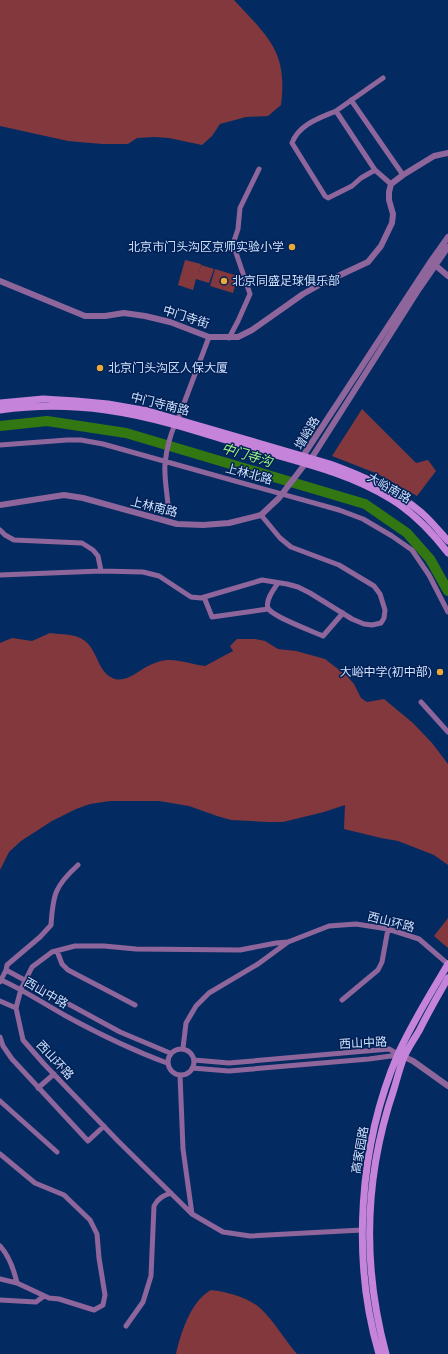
<svg xmlns="http://www.w3.org/2000/svg" width="448" height="1354" viewBox="0 0 448 1354" font-family="'Work Sans','Noto Sans SC',sans-serif">
  <rect width="100%" height="100%" fill="#042b61"/>
  <path fill="#82383d" d="M 0,0 L 234,0 C 268,37 288,51 281,105 L 268,116 L 246,117 L 220,124 L 212,136 L 202,145 L 169,138 L 154,137 L 137,138 L 128,144 L 102,144 L 68,141 L 0,126 Z
    M 185,260 L 201,264 L 198,275 L 201,265 L 214,269 L 209,283 L 196,279 L 193,290 L 178,285 Z
    M 215,269 L 238,276 L 233,293 L 210,286 Z
    M 362,409 L 416,463 L 428,460 L 436,471 L 417,496 L 378,474 L 332,456 Z
    M 50,633 C 61,635 76,633 85,641 C 98,651 98,674 115,679 C 127,682 138,671 148,666 C 171,654 182,663 205,666 L 233,651 L 230,646 L 237,639 L 255,639 L 265,641 L 278,649 L 296,651 L 325,659 L 347,676 L 354,684 L 361,698 L 367,702 L 384,699 L 413,723 L 432,743 L 448,764 L 448,865 L 434,855 L 398,841 L 381,838 L 344,829 L 345,805 L 324,812 L 283,822 L 268,822 L 231,820 L 217,816 L 189,806 L 159,801 L 110,801 L 90,804 L 76,809 L 52,821 L 21,841 L 9,852 L 0,870 L 0,643 L 12,638 L 32,641 Z
    M 448,918 L 448,948 L 434,936 Z
    M 211,1290 C 227,1292 247,1297 260,1308 C 274,1321 284,1339 297,1354 L 176,1354 C 181,1332 191,1301 211,1290 Z"/>
  <g fill="none" stroke-linecap="round" stroke-linejoin="round">
    <path stroke="#337712" stroke-width="10" d="M 0,426 L 47,421 L 126,433 L 365,504 L 407,533 L 430,559 L 448,591"/>
    <path stroke="#8f669b" stroke-width="5" d="M 351,100 L 403,175
      M 336,111 L 383,78
      M 375,170 L 361,178 L 352,186 L 328,198 L 325,196 L 292,143 C 299,124 320,118 336,111 L 375,170 L 391,184
      M 229,338 L 238,321 L 250,294 L 233,244 L 238,229 L 240,208 L 259,169
      M 0,445 L 67,440 L 81,440 L 103,444 L 339,510 L 363,519 L 392,536 L 412,550 L 429,575 L 448,612
      M 168,505 C 167,492 164,477 165,464 C 166,451 171,430 178,419 L 209,337
      M 0,530 L 5,535 L 14,540 L 82,543 L 93,550 L 98,556 L 101,571
      M 0,575 L 101,571 L 143,572 L 159,576 L 191,597 L 201,598 L 262,580 L 287,584 L 298,587 L 310,593 L 352,619 L 364,624 L 372,625 L 381,623 L 384,618 L 385,610 L 380,594 L 374,586 L 339,565 L 291,547 L 280,538 L 261,515
      M 278,583 C 274,589 265,600 268,608 C 271,616 314,632 323,636 L 343,613
      M 204,597 L 212,617 L 268,609
      M 421,702 L 448,732
      M 57,951 L 62,964 L 68,970 L 135,1005
      M 6,970 L 120,1032 L 170,1053
      M 1,980 C 24,990 44,1004 66,1016 C 99,1034 132,1050 167,1063
      M 0,982 L 6,970 L 7,965 L 40,937 L 51,925 C 53,894 55,886 78,865
      M 342,1000 L 378,970 L 382,962 L 388,929
      M 0,1001 L 16,1008
      M 0,1037 L 3,1046 L 12,1059 L 88,1141 L 104,1126
      M 183,1048 L 186,1023 L 196,1006 L 209,993 L 258,964 L 288,942
      M168 1062a13 13 0 1 1 26 0a13 13 0 1 1-26 0Z
      M 194,1060 L 229,1063 L 389,1049 L 398,1054
      M 192,1068 L 229,1071 L 369,1059 L 391,1056 L 398,1054
      M 180,1075 L 183,1149 L 192,1214
      M 38,1088 L 54,1074
      M 0,1101 L 57,1152
      M 0,1154 L 35,1183 L 64,1195 L 90,1220 L 97,1234 L 99,1258 L 105,1295 L 103,1305 L 94,1310 L 59,1299 L 49,1298 L 17,1283 C 14,1270 9,1256 0,1246
      M 362,1230 L 250,1236 L 223,1232 L 192,1214 L 118,1141 L 44,1064 L 23,1040 L 16,1008 L 21,989 L 32,967 L 52,952 L 75,946 L 104,946 L 136,949 L 240,950 L 276,943 L 288,942 L 329,926 L 356,924 L 388,929 L 419,939 L 448,964
      M 0,1279 L 17,1283
      M 0,1300 L 36,1302 L 44,1296
      M 126,1326 L 143,1302 L 151,1276 L 154,1206 C 158,1198 163,1196 171,1193"/>
    <path stroke="#8f669b" stroke-width="6" d="M 435,265 L 448,276
      M 0,281 L 85,316 L 105,316 L 124,313 L 145,316 L 170,322 L 209,337 L 238,337 L 252,330 L 303,294 L 321,284 L 368,262 L 381,246 L 392,223 L 393,214 L 389,200 L 389,192 L 391,184 L 403,175 L 434,156 L 448,153
      M 304,460 L 303,456 L 431,261 L 448,237
      M 0,505 L 64,495 L 83,498 L 177,524 L 203,525 L 229,523 L 261,515 L 279,498 L 305,464 L 311,459 L 419,289 L 448,247
      M 400,1055 L 413,1061 L 448,1086"/>
    <path stroke="#c583d9" stroke-width="7" d="M 0,403 L 43,399 L 76,401 L 108,404 L 148,411 L 330,464 C 363,476 395,490 422,513 C 432,522 440,532 448,541
      M 0,410 C 35,405 71,405 106,410 C 157,417 209,435 258,450 C 304,463 351,474 391,499 C 414,513 432,532 448,553
      M 379,1354 C 351,1259 359,1145 398,1054 C 412,1023 431,993 448,964
      M 386,1354 C 362,1265 364,1177 394,1089 C 397,1079 400,1067 404,1057 C 408,1048 414,1039 419,1031 C 428,1013 438,995 448,978"/>
  </g>
  <g fill="#e9aa38" stroke="#002056" stroke-width="1.5">
    <circle cx="292" cy="247" r="4"/>
    <circle cx="224" cy="281" r="4"/>
    <circle cx="100" cy="368" r="4"/>
    <circle cx="440" cy="672" r="4"/>
  </g>
  <g text-anchor="middle" dominant-baseline="central" stroke-width="3" stroke-linejoin="round" paint-order="stroke">
    <g font-size="12" fill="#cfe1fc" stroke="#002056" text-anchor="end">
      <text x="284" y="247">北京市门头沟区京师实验小学</text>
      <text x="232" y="281" text-anchor="start">北京同盛足球俱乐部</text>
      <text x="108" y="368" text-anchor="start">北京门头沟区人保大厦</text>
      <text x="432" y="672">大峪中学(初中部)</text>
    </g>
    <g font-size="12" fill="#cfe1fc" stroke="#002056">
      <text transform="translate(186 317) rotate(18)">中门寺街</text>
      <text transform="translate(160 404) rotate(14)">中门寺南路</text>
      <text transform="translate(307 433) rotate(-59)">增峪路</text>
      <text transform="translate(249 474) rotate(15)">上林北路</text>
      <text transform="translate(389 488) rotate(30)">大峪南路</text>
      <text transform="translate(154 507) rotate(14)">上林南路</text>
      <text transform="translate(391 922) rotate(14)">西山环路</text>
      <text transform="translate(46 993) rotate(30)">西山中路</text>
      <text transform="translate(363 1043) rotate(-3)">西山中路</text>
      <text transform="translate(55 1060) rotate(47)">西山环路</text>
      <text transform="translate(360 1150) rotate(-80)">高家园路</text>
    </g>
    <g font-size="13" font-style="italic" fill="#9df57d" stroke="#002056">
      <text transform="translate(247 455) rotate(17)">中门寺沟</text>
    </g>
  </g>
</svg>
